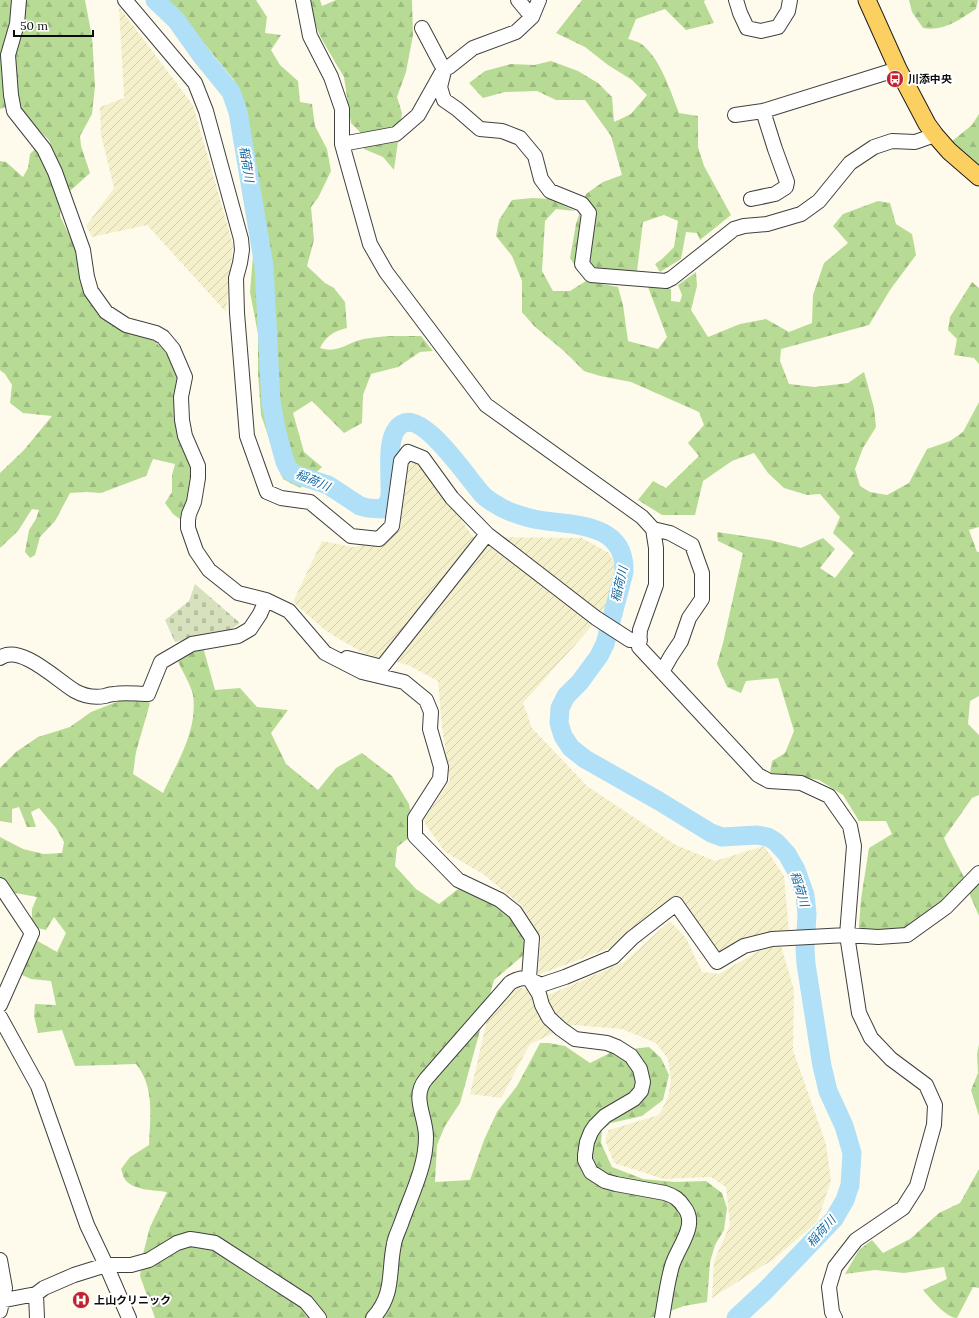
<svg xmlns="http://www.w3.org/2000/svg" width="979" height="1318" viewBox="0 0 979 1318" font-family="Lora,'Noto Sans JP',serif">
  <defs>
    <pattern id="farmland-furrows" width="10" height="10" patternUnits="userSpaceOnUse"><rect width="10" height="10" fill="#f5f0cc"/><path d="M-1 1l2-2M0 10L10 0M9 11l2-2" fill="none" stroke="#d1cdae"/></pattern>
    <pattern id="forest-firs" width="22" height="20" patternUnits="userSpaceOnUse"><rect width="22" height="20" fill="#b7db94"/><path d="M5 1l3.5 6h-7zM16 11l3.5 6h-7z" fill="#9cbb7e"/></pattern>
    <pattern id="cemetery-stones" width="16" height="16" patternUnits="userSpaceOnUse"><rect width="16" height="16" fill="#d7e1bd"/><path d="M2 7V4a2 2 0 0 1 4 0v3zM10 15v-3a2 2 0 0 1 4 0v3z" fill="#b7c0a1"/></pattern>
  </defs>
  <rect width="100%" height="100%" fill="#fffbec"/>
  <path fill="url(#farmland-furrows)" d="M 119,7 L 193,105 L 233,245 L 226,312 L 147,225 L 92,237 L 86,226 L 114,188 L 101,135 L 100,107 L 124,98 Z
    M 412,459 L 421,460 L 473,537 L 582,538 L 609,553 L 619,573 L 614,597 L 584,635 L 523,703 L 532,728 L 587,786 L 676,845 L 715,861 L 764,846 L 784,876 L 789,932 L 765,933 L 718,954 L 676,895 L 610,948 L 538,975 L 541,937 L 522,906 L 483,874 L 445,852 L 423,821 L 450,780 L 442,727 L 438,681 L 408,665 L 363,653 L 326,631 L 293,602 L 322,541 L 353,547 L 388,540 L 401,525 L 402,477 L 406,463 Z
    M 670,921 L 686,938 L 702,972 L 719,974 L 762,949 L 781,946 L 794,990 L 793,1050 L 826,1144 L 831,1181 L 817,1222 L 774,1259 L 712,1298 L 714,1261 L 730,1225 L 726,1187 L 711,1177 L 664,1179 L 614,1163 L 605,1140 L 609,1130 L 659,1115 L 668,1097 L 671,1080 L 668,1059 L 656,1043 L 622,1029 L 572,1025 L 530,1044 L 501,1098 L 470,1094 L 487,1020 L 518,987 L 551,994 L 624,962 Z"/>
  <path fill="url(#forest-firs)" d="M 0,0 L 85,0 L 92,37 L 95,86 L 92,114 L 80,136 L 81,146 L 90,173 L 70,191 L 49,140 L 21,113 L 19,98 L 7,107 L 0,109 Z
    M 167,0 L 256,0 L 267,17 L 265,33 L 281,35 L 271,50 L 280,65 L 298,81 L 300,102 L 312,104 L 315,126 L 327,149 L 331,171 L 318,198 L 311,207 L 314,240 L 307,266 L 325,283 L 334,288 L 345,302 L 347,328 C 334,331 326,336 320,348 C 339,354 347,342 364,339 C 383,335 402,336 421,336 L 433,351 L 420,352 L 398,367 L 371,374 L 363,395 L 362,423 L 344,433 L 312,401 L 293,413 L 304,452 L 322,467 L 300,488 L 283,479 L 261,415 L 258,373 L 258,334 L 250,292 L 253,256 L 251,147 L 234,80 L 176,9 Z
    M 309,0 L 320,0 L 322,6 L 336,0 L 412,0 L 413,35 L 406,72 L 397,97 L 402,113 L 394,170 L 383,157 L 364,149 L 360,132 L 351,123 L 344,77 L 321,38 L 313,19 Z
    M 582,0 L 705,0 L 704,2 L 714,23 L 686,30 L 665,9 L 636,19 L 628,39 C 632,40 636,41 640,43 C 660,57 670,90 679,113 L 698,116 L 698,147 L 704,166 L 731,215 L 700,240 L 697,233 L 686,232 L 681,259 L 660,272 L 655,264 L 662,259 L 674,247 L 678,221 L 664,215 L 643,222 L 637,271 L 577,269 L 570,258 L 576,224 L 586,194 L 603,182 L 622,175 L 611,136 L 585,100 L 556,100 L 537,91 L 505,92 L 483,98 L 469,83 L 485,71 L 511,64 L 534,65 L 551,61 L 578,71 L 598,83 L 612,97 L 614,122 L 631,114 L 647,95 L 632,80 L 608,65 L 585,47 L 556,33 Z
    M 909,0 L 978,0 L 976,9 C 959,20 943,32 923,28 L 912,12 Z
    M 979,114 L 979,167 L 951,142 L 972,125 Z
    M 36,148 L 61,202 L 60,216 L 112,324 C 128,330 149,335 161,347 C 170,356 176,371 181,383 L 196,478 L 184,522 L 173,514 L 165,503 L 172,492 L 172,475 L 175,464 L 153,459 L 146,476 L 101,493 L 86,492 L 70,493 L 55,521 L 40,537 L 35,555 L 30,558 L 25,552 L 29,530 L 36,519 L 39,510 L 32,509 L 18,531 L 0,548 L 0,473 L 24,450 L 52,416 L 23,413 L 10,403 L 12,385 L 5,374 L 0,370 L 0,161 L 6,162 L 23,177 L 28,168 L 30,154 Z
    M 533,198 L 550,199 L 575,211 L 556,209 L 545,221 L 542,271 L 553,291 L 570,291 L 586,281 L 618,287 L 623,305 L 628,341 L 658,349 L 667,337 L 648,287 L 671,289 L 671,301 L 680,302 L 682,295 L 678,285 L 696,272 L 697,286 L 691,310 L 708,337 L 740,324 L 766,319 L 789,332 L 812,323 L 813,295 L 824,263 L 848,243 L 833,226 L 843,214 L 878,201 L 890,203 L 896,224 L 912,234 L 916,255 L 890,290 L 869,325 L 781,349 L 780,361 L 789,384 L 815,387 L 848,383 L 864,372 L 874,408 L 876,427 L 863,448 L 855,469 L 860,486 L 870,492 L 887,495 L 909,483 L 927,449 L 950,441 L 963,432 L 979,402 L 979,527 L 969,530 L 977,552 L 979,552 L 979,696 L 970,701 L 968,724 L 979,735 L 979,795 L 972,798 L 944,838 L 948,847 L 965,879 L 933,913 L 908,930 L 858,939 L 861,899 L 869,848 L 892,834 L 886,821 L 859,821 L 843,795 L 819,780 L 791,775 L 770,773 L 772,761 L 785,753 L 794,731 L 778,678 L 746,681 L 741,693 L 727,687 L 717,664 L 723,643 L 743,553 L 718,541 L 717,532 L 770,540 L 801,548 L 823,538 L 835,549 L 820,568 L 835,578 L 854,553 L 833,533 L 840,517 L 820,494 L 807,495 L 784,488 L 768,473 L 754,453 L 732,461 L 703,481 L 695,515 L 662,515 L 638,500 L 653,481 L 666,488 L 699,456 L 688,443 L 704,425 L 699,412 L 631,382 L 600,376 L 584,371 L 565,352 L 534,326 L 522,312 L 522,281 L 512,256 L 496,236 L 499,220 L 512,200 Z
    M 972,282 L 979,288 L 979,364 L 974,358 L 954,355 L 957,339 L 948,330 L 950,317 Z
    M 203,647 L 215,690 L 240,688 L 257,707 L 288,710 L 271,733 L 286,764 L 318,790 L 336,768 L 362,753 L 392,776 L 409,804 L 415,833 L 397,847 L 395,866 L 416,889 L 439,904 L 462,886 L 514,917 L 526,938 L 526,953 L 494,980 L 460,1103 L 445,1126 L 437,1145 L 435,1182 L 470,1180 L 484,1140 L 497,1112 L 517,1086 L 540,1043 L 549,1043 L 565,1046 L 590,1063 L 614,1051 L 649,1047 L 661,1058 L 669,1075 L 663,1100 L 642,1116 L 611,1123 L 602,1130 L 601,1143 L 612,1167 L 643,1179 L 675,1182 L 706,1181 L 722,1193 L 727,1208 L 724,1230 L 715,1245 L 710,1262 L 707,1302 L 684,1306 L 651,1318 L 155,1318 L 140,1276 L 143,1254 L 150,1227 L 167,1192 C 155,1190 132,1191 124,1178 C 123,1176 122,1171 121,1169 L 130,1157 L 149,1145 C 150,1117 155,1087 136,1064 L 75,1066 L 62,1030 L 38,1033 L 34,1016 L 35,1004 L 56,1005 L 51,981 L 31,979 L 20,974 L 34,939 L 57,952 L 66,933 L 54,917 L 46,930 L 32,927 L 32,909 L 37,897 L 10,892 L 0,877 L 0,837 L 23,849 L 44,854 L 62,853 L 64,842 L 56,828 L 39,808 L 31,812 L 36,827 L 27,827 L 19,807 L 12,809 L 12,823 L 0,821 L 0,768 L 16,752 L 38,737 L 70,727 L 91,712 L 132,696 L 150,703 L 136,752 L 133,774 L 163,793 C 177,762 198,731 193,695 C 191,685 181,669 177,659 Z
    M 979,865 L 979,916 L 969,893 L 974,871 Z
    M 979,1044 L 979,1116 L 971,1090 L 978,1073 L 977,1054 Z
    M 979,1169 L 979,1288 L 973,1287 L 957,1318 C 946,1318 930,1298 923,1290 L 947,1279 L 944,1267 L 904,1273 L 875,1270 L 845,1274 L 859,1250 L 872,1240 L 883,1253 L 910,1239 L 939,1213 L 960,1203 Z"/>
  <path fill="url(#cemetery-stones)" d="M 195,584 L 240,623 L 229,631 L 175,642 L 165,620 L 189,601 Z"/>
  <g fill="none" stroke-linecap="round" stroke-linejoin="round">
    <path stroke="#b0e0f7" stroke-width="19" d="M 155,0 L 176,20 L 201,55 L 231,92 L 238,112 L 264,266 L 271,402 L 277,433 L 285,462 L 289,470 L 297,475 L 328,485 L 360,506 L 368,508 L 382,509 C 384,507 387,504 388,502 C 391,497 390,489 390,484 C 390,468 386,433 402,424 C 424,411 469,480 482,494 C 486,499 492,502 497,505 C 507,512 522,516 534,519 C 568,526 626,520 624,572 L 605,644 L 599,656 L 580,682 L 566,696 L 560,708 L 559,723 L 563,736 L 571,748 L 585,759 L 659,801 L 711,833 L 722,837 L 757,835 L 768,837 L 776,842 L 787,854 L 796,870 L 805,895 L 807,914 L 805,950 L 806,964 L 822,1066 L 828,1091 L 844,1126 L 852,1153 L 850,1185 L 845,1200 L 834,1219 L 766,1290 L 736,1318"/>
    <defs>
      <path id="minor" d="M 19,0 L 17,24 L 8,55 L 11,95 L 14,111 L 44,149 L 55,172 L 83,250 L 87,277 L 91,291 L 106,312 L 126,325 L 156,333 L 163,337 L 173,349 L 185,377 L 181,397 L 182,420 L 185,436 L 198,466 L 198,478 L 194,502 L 189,514 L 188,520 L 188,528 L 196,551 L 209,570 L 238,593 L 266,600 L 289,611 L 325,653 L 362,672 L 404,682 L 426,700 L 431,712 L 430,729 L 441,767 L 440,779 L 415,818 L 415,836 L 458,880 L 500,900 L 515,912 L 532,938 L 529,978 L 539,994 L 542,1005 L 549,1018 L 561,1029 L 575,1039 L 607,1043 L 617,1047 L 631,1056 L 640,1069 L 643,1082 L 641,1091 L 634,1099 L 605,1116 L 595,1126 L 591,1132 L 587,1142 L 585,1155 L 585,1160 L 591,1172 L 605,1181 L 616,1184 L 665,1193 C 674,1196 679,1199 684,1207 C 699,1225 677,1248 672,1266 C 667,1283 665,1301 662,1318
        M 125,0 L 195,83 L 206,111 L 241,239 L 242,250 L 240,263 L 236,278 L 237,313 L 247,436 L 267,492 L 281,498 L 310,502 L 351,536 L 379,539 L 392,526 L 401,461 L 408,452 L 423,458 L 452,498 L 487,534
        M 303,0 L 310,36 L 331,77 L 342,109 L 342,144 L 370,244 L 386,272 L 486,405 L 642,517 L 653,529 L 656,548 L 656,585 L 640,630 L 639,647 L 758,775 L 769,781 L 801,783 L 829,796 L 850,826 L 854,846 L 847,935 L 859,1013 L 871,1038 L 891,1059 L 926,1085 L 935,1105 L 934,1125 L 917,1186 L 903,1208 L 856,1240 L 835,1267 L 829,1287 L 832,1312 L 835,1318
        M 518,0 L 532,17
        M 736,0 L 740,13 L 747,28 L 761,31 L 778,27 L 788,11 L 790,0
        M 422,28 L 441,64 L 445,67 L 449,67 L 473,48 L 516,32 L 532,17 L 539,0
        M 445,67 L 440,87 L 444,100 L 457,109 L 480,129 L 502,131 L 520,138 L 535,156 L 541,179 L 550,191 L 582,204 L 589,213 L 582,264 L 591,275 L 666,281 L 672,278 L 734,229 L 744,226 L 767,224 L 801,214 L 819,201 L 850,163 L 874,147 L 892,141 L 915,142 L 935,135
        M 735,115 L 763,111 L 898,69
        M 342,144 L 396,134 L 418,115 L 441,74
        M 751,199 L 775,194 L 786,187 L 787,182 L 775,149 L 763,111
        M 653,529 L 670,533 L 692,545 L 702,573 L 702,599 L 689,618 L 681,641 L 671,656 L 662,672
        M 0,658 C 20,643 58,681 75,691 C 84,696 94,698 105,696 C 108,695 111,694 114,694 C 125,692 137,694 148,694 L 161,662 L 192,644 L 238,636 L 250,629 L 260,614 L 266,600
        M 347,658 L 382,667 L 487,534 L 596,618 L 630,640 L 640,640
        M 0,885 L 32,933 L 0,1005
        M 0,1017 L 38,1086 L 87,1225 L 106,1265 L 129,1318
        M 0,1260 L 5,1288 L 0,1311
        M 36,1294 L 37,1318
        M 0,1301 L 36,1294 L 44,1288 L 74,1275 L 106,1265 L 131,1265 L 149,1260 L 177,1243 L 190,1239 L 197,1240 L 215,1243 L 306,1302 L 319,1318
        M 373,1318 C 395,1294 388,1272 394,1244 C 395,1237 399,1230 401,1224 C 411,1195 426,1167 426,1137 C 426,1116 411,1097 426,1079 L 510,983 C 523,975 528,978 541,985 L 565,977 L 613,957 L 632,938 L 676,904 L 717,962 L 744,946 L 772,939 L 847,935 L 878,937 L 907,935 L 946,907 L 979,873"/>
      <path id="major" d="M 867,0 L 898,69 L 927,124 L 935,135 L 949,151 L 979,177"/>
    </defs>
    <use href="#minor" stroke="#404040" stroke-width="16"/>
    <use href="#major" stroke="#1e1e1e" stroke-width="19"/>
    <use href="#minor" stroke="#fff" stroke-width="14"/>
    <use href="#major" stroke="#fcd060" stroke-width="17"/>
  </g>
  <defs>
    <symbol id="bus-disc" viewBox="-11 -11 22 22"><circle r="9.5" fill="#c0222f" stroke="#fff"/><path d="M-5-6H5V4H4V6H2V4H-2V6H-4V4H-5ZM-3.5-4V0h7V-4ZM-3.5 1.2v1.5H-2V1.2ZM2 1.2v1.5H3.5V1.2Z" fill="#fff"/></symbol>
    <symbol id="hospital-disc" viewBox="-11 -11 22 22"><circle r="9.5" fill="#c0222f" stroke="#fff"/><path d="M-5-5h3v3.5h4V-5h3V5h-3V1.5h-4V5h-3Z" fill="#fff"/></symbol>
  </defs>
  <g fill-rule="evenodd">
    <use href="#bus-disc" x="885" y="69" width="20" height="20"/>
    <use href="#hospital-disc" x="71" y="1290" width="20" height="20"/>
  </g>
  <g text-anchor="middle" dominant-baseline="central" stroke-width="4" stroke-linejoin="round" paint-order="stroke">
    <g font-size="11" font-weight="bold" fill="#0d0d0d" stroke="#fff" text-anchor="start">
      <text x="908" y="79">川添中央</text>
      <text x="94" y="1300">上山クリニック</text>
    </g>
    <g font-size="12" font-style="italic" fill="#1369a1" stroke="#fff">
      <text transform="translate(247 164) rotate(81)">稲荷川</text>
      <text transform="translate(313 480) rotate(23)">稲荷川</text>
      <text transform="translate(619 584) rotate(-77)">稲荷川</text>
      <text transform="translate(800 889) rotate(73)">稲荷川</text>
      <text transform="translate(821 1231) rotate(-48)">稲荷川</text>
    </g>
  </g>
  <path d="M14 30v6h79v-6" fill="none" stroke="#0d0d0d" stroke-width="2"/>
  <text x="20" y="30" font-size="12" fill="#0d0d0d" stroke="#ffffff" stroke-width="3" paint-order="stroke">50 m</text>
</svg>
